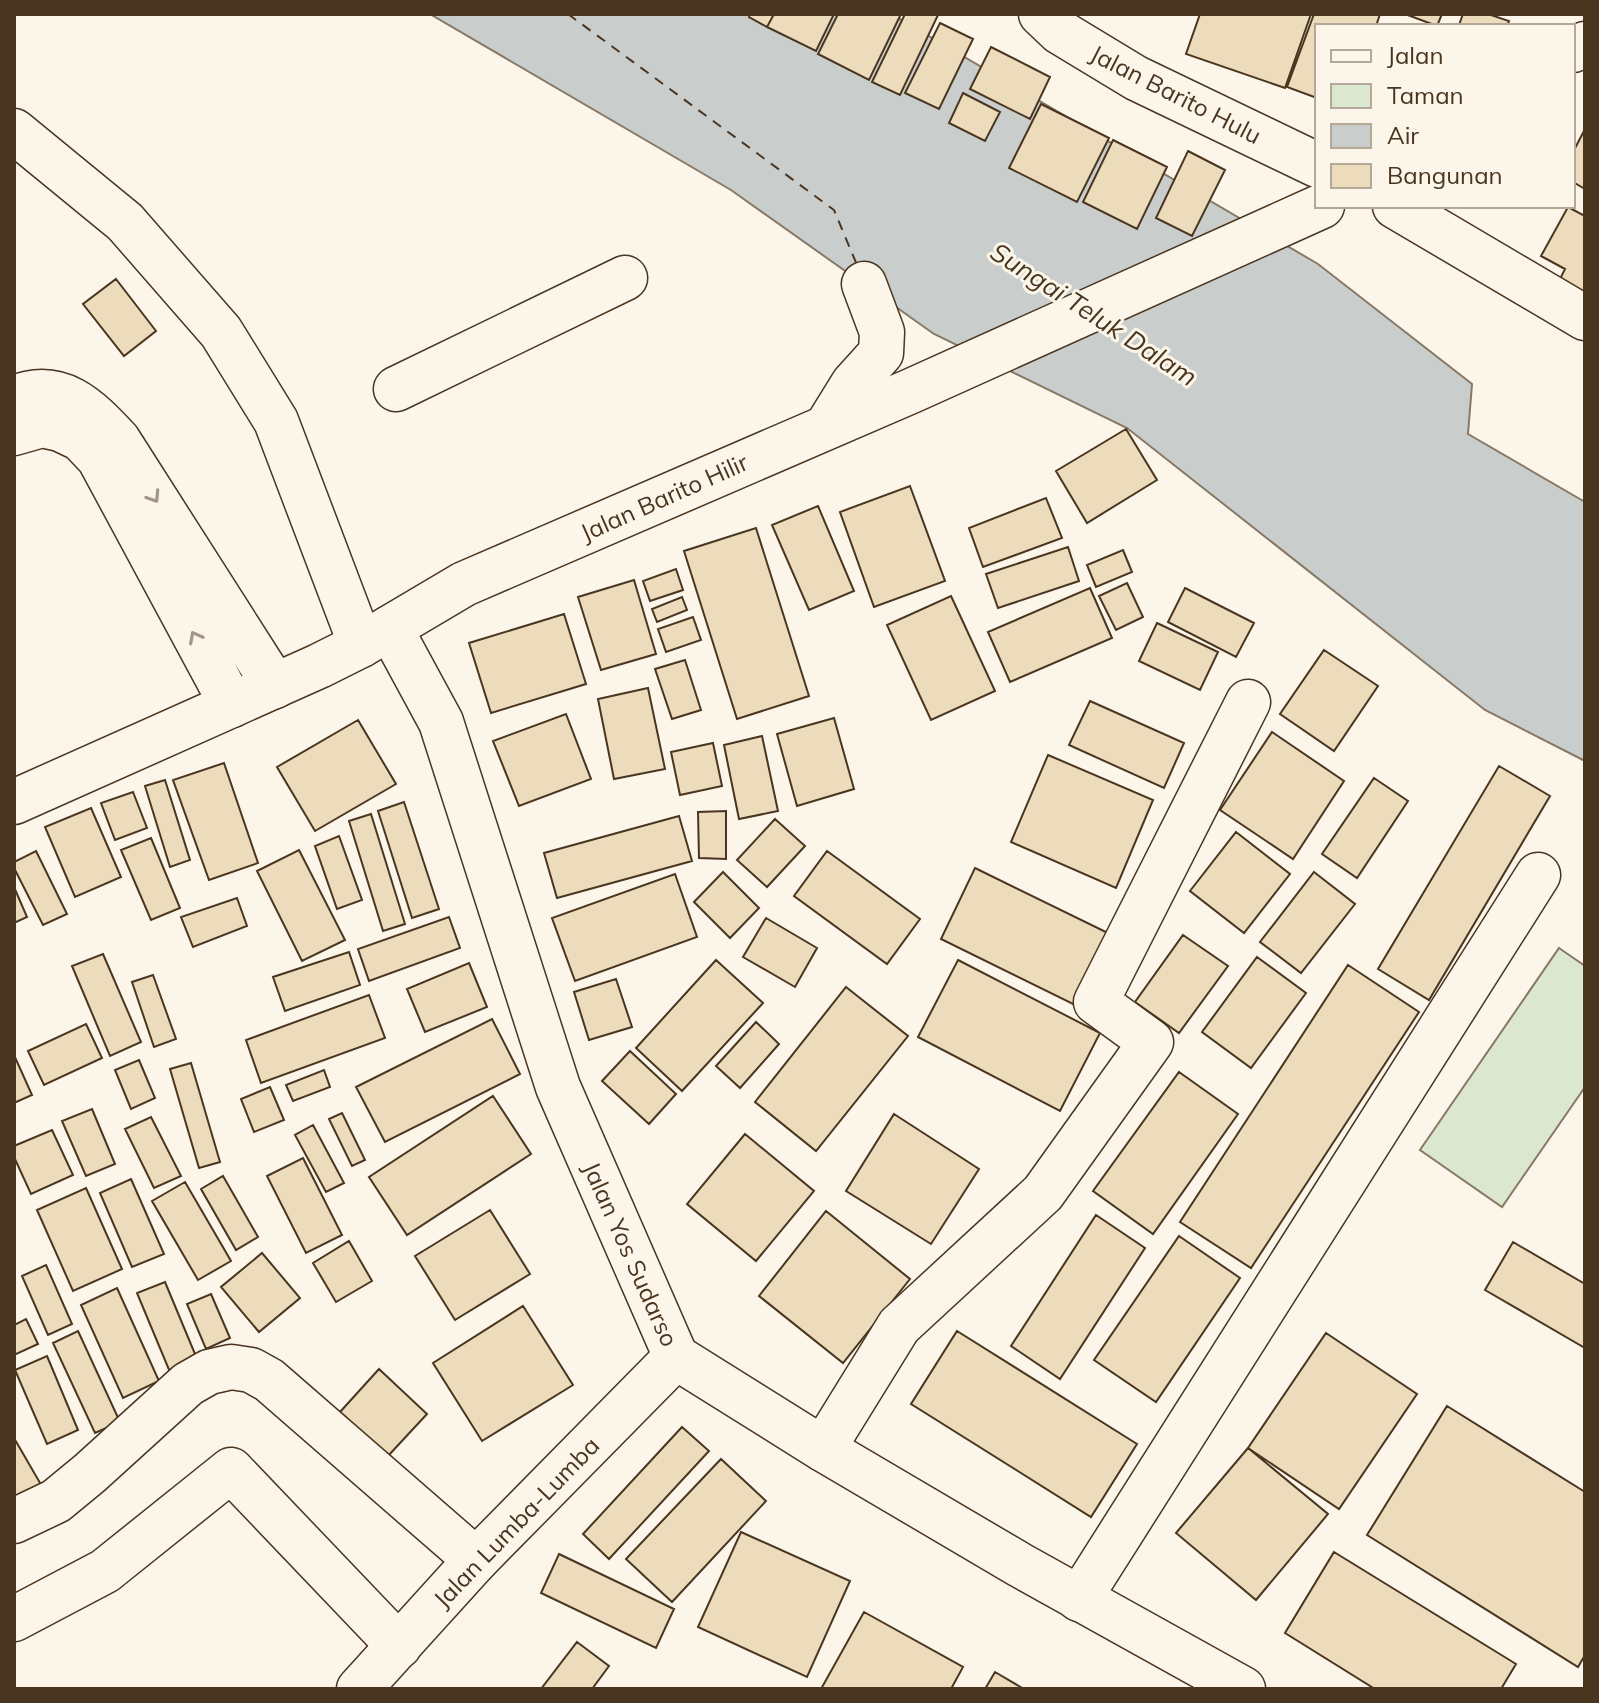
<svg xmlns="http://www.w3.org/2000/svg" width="1599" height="1703" viewBox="0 0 1599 1703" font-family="Mulish,sans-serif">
  <rect width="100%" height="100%" fill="#fbf6e9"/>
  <path fill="#dce7d0" stroke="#887966" stroke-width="2" d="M 1559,948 L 1585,966 L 1585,1087 L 1502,1207 L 1420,1150 Z"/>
  <path fill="#c9cecd" stroke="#887966" stroke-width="2" d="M 430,14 L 891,14 L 1318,264 L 1472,384 L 1468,434 L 1585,502 L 1585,761 L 1485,710 L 1127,428 L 934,334 L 731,190 Z"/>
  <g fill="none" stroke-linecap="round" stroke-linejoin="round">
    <path stroke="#4a3520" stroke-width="2" stroke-dasharray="10 8" stroke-linecap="butt" d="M 568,14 L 834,210 L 857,265"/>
  </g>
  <path fill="#ecdcbc" stroke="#4a3520" stroke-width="2" d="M 750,14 L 774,14 L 767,27 L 749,17 Z
    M 774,14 L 834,14 L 816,51 L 767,27 Z
    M 838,14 L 901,14 L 869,80 L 818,54 Z
    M 905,14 L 938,15 L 900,95 L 872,82 Z
    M 1200,14 L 1311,14 L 1285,88 L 1186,54 Z
    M 1314,14 L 1380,14 L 1376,26 L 1317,26 L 1317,98 L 1287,87 Z
    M 1405,14 L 1442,14 L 1437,26 Z
    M 1463,14 L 1488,14 L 1509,21 L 1507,26 L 1461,26 L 1459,25 Z
    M 940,23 L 973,39 L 939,109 L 905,93 Z
    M 991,47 L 1050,77 L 1030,119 L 970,89 Z
    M 963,93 L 1000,112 L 985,141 L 949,123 Z
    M 1041,104 L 1109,138 L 1077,202 L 1009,168 Z
    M 1585,129 L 1585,189 L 1573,182 L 1573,152 Z
    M 1113,140 L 1167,167 L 1137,229 L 1083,202 Z
    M 1188,151 L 1225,170 L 1192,236 L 1156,218 Z
    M 1568,207 L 1585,216 L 1585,295 L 1559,281 L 1565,269 L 1541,256 Z
    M 116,279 L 156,331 L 124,356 L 83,304 Z
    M 1126,429 L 1157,480 L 1087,523 L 1056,471 Z
    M 910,486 L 945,581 L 874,607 L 840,512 Z
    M 1046,498 L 1062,538 L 983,567 L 969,528 Z
    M 818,506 L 854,591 L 809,610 L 772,525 Z
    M 756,528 L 809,696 L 737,719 L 684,551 Z
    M 1068,547 L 1079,581 L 998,608 L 986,574 Z
    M 1123,550 L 1132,572 L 1096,587 L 1087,565 Z
    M 676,569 L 683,590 L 650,601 L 643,581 Z
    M 634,580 L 656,654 L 601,670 L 578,597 Z
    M 1127,583 L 1143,617 L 1116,630 L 1099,596 Z
    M 1090,588 L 1112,638 L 1010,682 L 988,632 Z
    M 1185,588 L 1254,623 L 1236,657 L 1168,622 Z
    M 951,596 L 995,691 L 931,720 L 887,625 Z
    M 682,597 L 687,610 L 657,622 L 652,609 Z
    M 564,614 L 586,684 L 491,713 L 469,643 Z
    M 693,617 L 701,640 L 666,652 L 658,629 Z
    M 1157,623 L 1218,652 L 1200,690 L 1139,661 Z
    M 1324,650 L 1378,686 L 1334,751 L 1280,714 Z
    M 685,660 L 701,710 L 672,719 L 655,669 Z
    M 648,688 L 665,769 L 614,779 L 598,699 Z
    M 1090,701 L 1184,743 L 1164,788 L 1069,745 Z
    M 566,714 L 591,779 L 519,806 L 493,741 Z
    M 834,718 L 854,789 L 797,806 L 777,734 Z
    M 358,720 L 396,784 L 315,831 L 277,767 Z
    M 1272,732 L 1344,781 L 1293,859 L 1220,810 Z
    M 762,736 L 778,811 L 739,819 L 724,745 Z
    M 713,743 L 722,786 L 680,795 L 671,752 Z
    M 1048,755 L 1153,800 L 1116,888 L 1011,842 Z
    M 224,763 L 258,863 L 209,880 L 173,780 Z
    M 1499,766 L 1550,796 L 1429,1000 L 1378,969 Z
    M 1374,778 L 1408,801 L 1357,878 L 1322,854 Z
    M 165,780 L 190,860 L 170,867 L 145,786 Z
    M 133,792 L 147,828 L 115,840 L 101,803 Z
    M 404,802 L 439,909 L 412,918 L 378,811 Z
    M 91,808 L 121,877 L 75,897 L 45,827 Z
    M 726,811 L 726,859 L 699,858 L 698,812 Z
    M 371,814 L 405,924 L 383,931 L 349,821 Z
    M 679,816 L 692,861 L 557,898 L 544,853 Z
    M 775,819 L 805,846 L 767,887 L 737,860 Z
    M 1236,832 L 1290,874 L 1244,933 L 1190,891 Z
    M 339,836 L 362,900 L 337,909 L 315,846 Z
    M 151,838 L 180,908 L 151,920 L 121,850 Z
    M 299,850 L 345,940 L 302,961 L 257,871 Z
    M 36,851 L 67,914 L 43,925 L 14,868 L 14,862 Z
    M 827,851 L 920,919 L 887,964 L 794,896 Z
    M 975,868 L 1110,934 L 1075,1005 L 941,939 Z
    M 723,872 L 759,908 L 730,938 L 694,902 Z
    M 1314,872 L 1355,904 L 1301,973 L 1260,942 Z
    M 675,874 L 697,937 L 575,981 L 552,918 Z
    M 14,887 L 27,917 L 14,923 Z
    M 237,898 L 247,926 L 193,947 L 181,917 Z
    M 449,917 L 460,948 L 369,981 L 358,949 Z
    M 766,918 L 817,948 L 795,987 L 743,957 Z
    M 1183,935 L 1228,966 L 1179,1033 L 1135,1002 Z
    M 349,952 L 360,985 L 285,1011 L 273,977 Z
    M 103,954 L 141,1042 L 110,1056 L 72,966 Z
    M 1257,957 L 1306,993 L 1251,1068 L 1202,1032 Z
    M 716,960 L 763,1003 L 682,1091 L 636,1048 Z
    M 958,960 L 1100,1033 L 1060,1111 L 918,1037 Z
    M 469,963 L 487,1007 L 425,1032 L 407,989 Z
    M 1348,965 L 1419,1012 L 1251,1268 L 1180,1222 Z
    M 153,975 L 176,1039 L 154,1047 L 132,982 Z
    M 616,979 L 632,1027 L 589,1040 L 574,992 Z
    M 846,987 L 908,1036 L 816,1151 L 755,1102 Z
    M 369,995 L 385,1038 L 261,1083 L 246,1040 Z
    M 492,1019 L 520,1074 L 385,1142 L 356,1087 Z
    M 756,1022 L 779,1044 L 740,1088 L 716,1066 Z
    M 86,1024 L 102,1058 L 44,1085 L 28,1051 Z
    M 630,1051 L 676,1094 L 649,1124 L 602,1081 Z
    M 14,1055 L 32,1095 L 14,1103 Z
    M 139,1060 L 155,1098 L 131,1109 L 115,1070 Z
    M 191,1063 L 220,1162 L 199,1168 L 170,1069 Z
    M 324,1070 L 330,1087 L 293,1101 L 286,1085 Z
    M 1179,1072 L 1238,1114 L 1153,1234 L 1093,1191 Z
    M 270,1087 L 284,1120 L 254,1132 L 241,1099 Z
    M 493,1096 L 531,1154 L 407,1235 L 369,1177 Z
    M 92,1109 L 115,1164 L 86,1176 L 62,1121 Z
    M 342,1113 L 365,1160 L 352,1166 L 329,1119 Z
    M 894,1114 L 979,1169 L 931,1244 L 846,1191 Z
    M 151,1117 L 181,1176 L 154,1188 L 125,1129 Z
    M 313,1125 L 344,1183 L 326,1192 L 295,1135 Z
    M 52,1130 L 73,1175 L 31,1194 L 14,1157 L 14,1146 Z
    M 745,1134 L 814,1191 L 756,1261 L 687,1204 Z
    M 303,1158 L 342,1235 L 306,1253 L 267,1176 Z
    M 223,1176 L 258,1237 L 236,1250 L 201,1189 Z
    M 131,1179 L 164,1254 L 132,1267 L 100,1193 Z
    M 185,1182 L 231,1261 L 198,1280 L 152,1201 Z
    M 86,1188 L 122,1269 L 73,1291 L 37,1210 Z
    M 490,1210 L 530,1274 L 455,1320 L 415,1256 Z
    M 826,1211 L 910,1279 L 843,1363 L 759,1296 Z
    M 1096,1215 L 1145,1248 L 1060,1379 L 1011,1346 Z
    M 1179,1236 L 1240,1278 L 1156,1402 L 1094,1360 Z
    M 349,1241 L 372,1281 L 336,1302 L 313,1263 Z
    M 1513,1242 L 1585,1284 L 1585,1348 L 1485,1290 Z
    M 262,1253 L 300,1298 L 259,1332 L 221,1287 Z
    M 46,1265 L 72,1324 L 48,1335 L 22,1276 Z
    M 165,1282 L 200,1366 L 172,1377 L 137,1293 Z
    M 117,1288 L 159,1381 L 123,1398 L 81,1305 Z
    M 211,1294 L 230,1338 L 206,1349 L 187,1304 Z
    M 523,1306 L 573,1385 L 482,1441 L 433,1363 Z
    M 26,1319 L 38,1344 L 14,1355 L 14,1325 Z
    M 78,1331 L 120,1422 L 95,1433 L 53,1343 Z
    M 957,1331 L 1137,1444 L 1091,1517 L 911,1404 Z
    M 1326,1333 L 1417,1394 L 1339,1509 L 1248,1448 Z
    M 47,1356 L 78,1430 L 47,1444 L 15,1370 Z
    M 379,1369 L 427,1414 L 388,1456 L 340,1412 Z
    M 1447,1406 L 1585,1492 L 1585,1655 L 1578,1667 L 1367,1535 Z
    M 682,1427 L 709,1451 L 609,1559 L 583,1534 Z
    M 14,1438 L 43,1488 L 14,1504 Z
    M 1248,1448 L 1328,1514 L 1256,1600 L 1176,1533 Z
    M 721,1459 L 766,1501 L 672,1602 L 626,1559 Z
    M 741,1532 L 850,1581 L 807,1677 L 698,1627 Z
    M 1334,1552 L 1516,1664 L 1501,1689 L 1375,1689 L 1285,1633 Z
    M 559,1554 L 674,1609 L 656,1648 L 541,1593 Z
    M 864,1612 L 963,1667 L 951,1689 L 821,1689 Z
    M 577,1642 L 609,1666 L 592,1689 L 541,1689 Z
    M 995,1672 L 1024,1689 L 985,1689 Z"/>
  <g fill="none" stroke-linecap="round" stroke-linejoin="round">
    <defs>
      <path id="minor" d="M 1041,14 L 1060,32 L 1136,78 L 1317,165
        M 14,131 L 125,222 L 221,332 L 276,421 L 361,645
        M 396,389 L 625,278
        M 14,398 C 60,379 88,408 118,440 L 275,686
        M 827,426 L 853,384 L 881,353 L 882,332 L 864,284
        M 14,433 L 42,425 L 60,429 L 81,439 L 99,458 L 232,705
        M 390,628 L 441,722 L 558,1087 L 676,1357
        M 823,1449 L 899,1326 L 1043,1193 L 1151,1042 L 1096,1002 L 1248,702
        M 14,1521 L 56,1501 L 90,1473 L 188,1384 L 209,1372 L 231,1367 L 251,1370 L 269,1380 L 476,1560
        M 1079,1599 L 1538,875
        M 14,1619 L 105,1571 L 231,1470 L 399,1646"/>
      <path id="major" d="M 1573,50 L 1585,44"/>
      <path id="highway" d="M 1395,206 L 1585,318
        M 14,802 L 319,666 L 361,645 L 464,584 L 911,391 L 1322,206
        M 359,1689 L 476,1560 L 676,1357 L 823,1449 L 1020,1565 L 1243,1689"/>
    </defs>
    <use href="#minor" stroke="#4a3520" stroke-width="47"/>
    <use href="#major" stroke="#4a3520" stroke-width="47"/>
    <use href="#highway" stroke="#4a3520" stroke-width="47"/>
    <use href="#minor" stroke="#fbf6e9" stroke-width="44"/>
    <use href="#major" stroke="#fbf6e9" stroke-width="44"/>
    <use href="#highway" stroke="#fbf6e9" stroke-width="44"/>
  </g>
  <defs><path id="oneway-chevron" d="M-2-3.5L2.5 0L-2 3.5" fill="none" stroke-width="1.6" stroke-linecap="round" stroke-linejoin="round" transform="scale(2)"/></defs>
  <g stroke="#a29684">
    <use href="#oneway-chevron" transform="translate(154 497) rotate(57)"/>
    <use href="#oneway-chevron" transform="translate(195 637) rotate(-118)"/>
  </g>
  <g text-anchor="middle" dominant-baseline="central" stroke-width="6" stroke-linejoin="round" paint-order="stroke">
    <g font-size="24" fill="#4a3520" stroke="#fbf6e9">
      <text transform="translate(1176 94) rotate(27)">Jalan Barito Hulu</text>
      <text transform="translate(664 497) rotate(-24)">Jalan Barito Hilir</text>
      <text transform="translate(631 1254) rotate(66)">Jalan Yos Sudarso</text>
      <text transform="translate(516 1522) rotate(-46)">Jalan Lumba-Lumba</text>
    </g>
    <g font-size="26" font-style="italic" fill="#4a3520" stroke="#fbf6e9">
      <text transform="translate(1094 314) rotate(33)">Sungai Teluk Dalam</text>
    </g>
  </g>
  <rect width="1599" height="1703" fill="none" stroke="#4a3520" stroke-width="32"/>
  <rect x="1315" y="24" width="260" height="184" fill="#fbf6e9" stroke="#b4a999" stroke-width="2"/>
  <rect x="1331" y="50" width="40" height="12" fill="#fbf6e9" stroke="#b4a999" stroke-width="2"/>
  <text x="1387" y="64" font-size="24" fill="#4a3520">Jalan</text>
  <rect x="1331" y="84" width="40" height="24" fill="#dce7d0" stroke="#b4a999" stroke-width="2"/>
  <text x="1387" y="104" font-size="24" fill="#4a3520">Taman</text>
  <rect x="1331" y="124" width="40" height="24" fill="#c9cecd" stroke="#b4a999" stroke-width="2"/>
  <text x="1387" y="144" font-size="24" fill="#4a3520">Air</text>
  <rect x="1331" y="164" width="40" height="24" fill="#ecdcbc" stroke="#b4a999" stroke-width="2"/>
  <text x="1387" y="184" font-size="24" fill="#4a3520">Bangunan</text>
</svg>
